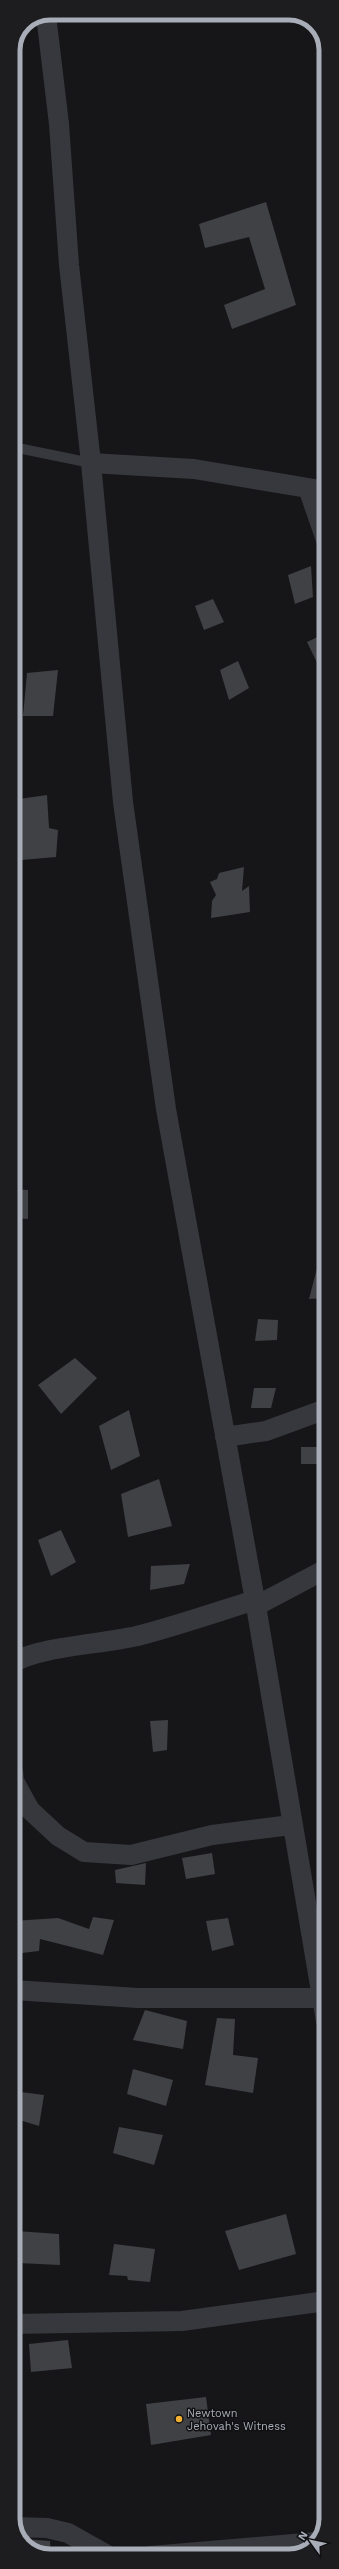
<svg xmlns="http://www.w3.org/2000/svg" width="339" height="2569" viewBox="0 0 339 2569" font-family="'Work Sans',sans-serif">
  <rect width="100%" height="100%" fill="#161618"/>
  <path fill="#404145" d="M 266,202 L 296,305 L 232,329 L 224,305 L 265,289 L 249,237 L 205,248 L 199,224 Z
    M 311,566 L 313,597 L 295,604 L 288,575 Z
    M 213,599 L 224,622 L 204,630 L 195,606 Z
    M 326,633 L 326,681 L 307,642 Z
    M 238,661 L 249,688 L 229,700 L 220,670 Z
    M 58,670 L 53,716 L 23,716 L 27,673 Z
    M 47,795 L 49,828 L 58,830 L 56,857 L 21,860 L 19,799 Z
    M 244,867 L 242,891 L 249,886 L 250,912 L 211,918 L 212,901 L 216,895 L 210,882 L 217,879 L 219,873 Z
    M 13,1189 L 28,1190 L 28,1219 L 13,1218 Z
    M 321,1253 L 326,1253 L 326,1298 L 309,1299 Z
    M 258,1319 L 278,1320 L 277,1340 L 255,1341 Z
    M 75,1358 L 97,1378 L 61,1414 L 38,1385 Z
    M 254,1388 L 276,1388 L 271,1408 L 251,1408 Z
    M 129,1410 L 140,1456 L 111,1470 L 99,1426 Z
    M 301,1447 L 321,1447 L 317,1464 L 301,1464 Z
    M 159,1479 L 172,1526 L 128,1537 L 121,1494 Z
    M 61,1530 L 76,1562 L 51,1576 L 38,1540 Z
    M 190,1564 L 184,1584 L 150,1590 L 151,1566 Z
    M 168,1720 L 167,1750 L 153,1752 L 150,1721 Z
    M 212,1853 L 215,1874 L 186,1879 L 182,1858 Z
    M 146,1863 L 145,1885 L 116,1883 L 115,1870 Z
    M 93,1917 L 114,1920 L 103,1955 L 40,1939 L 39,1951 L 22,1953 L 21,1948 L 13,1947 L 13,1921 L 58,1918 L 89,1929 Z
    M 228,1918 L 234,1945 L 212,1951 L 206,1921 Z
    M 145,2010 L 187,2021 L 183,2049 L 133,2040 Z
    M 217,2018 L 235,2019 L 233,2055 L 258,2058 L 253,2093 L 205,2085 Z
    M 133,2069 L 173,2080 L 166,2106 L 127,2094 Z
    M 13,2091 L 44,2095 L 39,2126 L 13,2118 Z
    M 119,2127 L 163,2135 L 154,2165 L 113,2153 Z
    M 286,2214 L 296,2254 L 239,2270 L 225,2231 Z
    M 16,2231 L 59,2234 L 60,2265 L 18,2263 Z
    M 114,2244 L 155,2249 L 150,2282 L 128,2280 L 127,2276 L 109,2275 Z
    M 68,2340 L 72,2368 L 31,2372 L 29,2344 Z
    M 206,2397 L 211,2435 L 151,2445 L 146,2404 Z
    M 24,2539 L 50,2541 L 51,2556 L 45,2556 L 25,2546 Z"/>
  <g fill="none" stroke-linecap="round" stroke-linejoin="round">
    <path stroke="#37383d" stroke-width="10" d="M 13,447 L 91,463"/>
    <path stroke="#37383d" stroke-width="20" d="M 46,15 L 59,124 L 69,265 L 91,463 L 123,802 L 166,1109 L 256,1606 L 326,2021
      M 91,463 L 194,469 L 326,491
      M 308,488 L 326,540
      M 225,1437 L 266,1431 L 326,1409
      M 256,1606 L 326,1569
      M 13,1663 C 38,1646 108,1644 141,1635 C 179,1625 217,1612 255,1600
      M 13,1771 L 14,1781 L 30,1810 L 58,1836 L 84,1852 L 131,1855 L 212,1835 L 291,1825
      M 13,1990 L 138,1998 L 322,1998
      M 13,2324 L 182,2321 L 326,2301
      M 15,2527 L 47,2528 L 68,2533 L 109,2556
      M 150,2556 L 317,2542"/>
  </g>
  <circle fill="#f2b134" stroke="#111113" stroke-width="1.5" cx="179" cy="2419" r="4"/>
  <g text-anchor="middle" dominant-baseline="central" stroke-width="3" stroke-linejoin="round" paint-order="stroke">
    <g font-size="11" fill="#a8adb8" stroke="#111113" text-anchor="start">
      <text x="187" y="2413">Newtown<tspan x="187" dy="13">Jehovah's Witness</tspan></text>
    </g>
  </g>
  <path d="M0 0H339V2569H0ZM50 20H289A30 30 0 0 1 319 50V2519A30 30 0 0 1 289 2549H50A30 30 0 0 1 20 2519V50A30 30 0 0 1 50 20Z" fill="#1d1d20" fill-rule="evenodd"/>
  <path fill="none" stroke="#a8adb8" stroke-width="5" d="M50 20H289A30 30 0 0 1 319 50V2519A30 30 0 0 1 289 2549H50A30 30 0 0 1 20 2519V50A30 30 0 0 1 50 20Z"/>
  <g transform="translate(311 2541) rotate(303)" stroke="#111113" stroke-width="3" paint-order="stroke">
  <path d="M0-3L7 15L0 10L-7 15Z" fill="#a8adb8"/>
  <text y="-6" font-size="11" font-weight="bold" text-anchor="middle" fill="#a8adb8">N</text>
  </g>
</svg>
